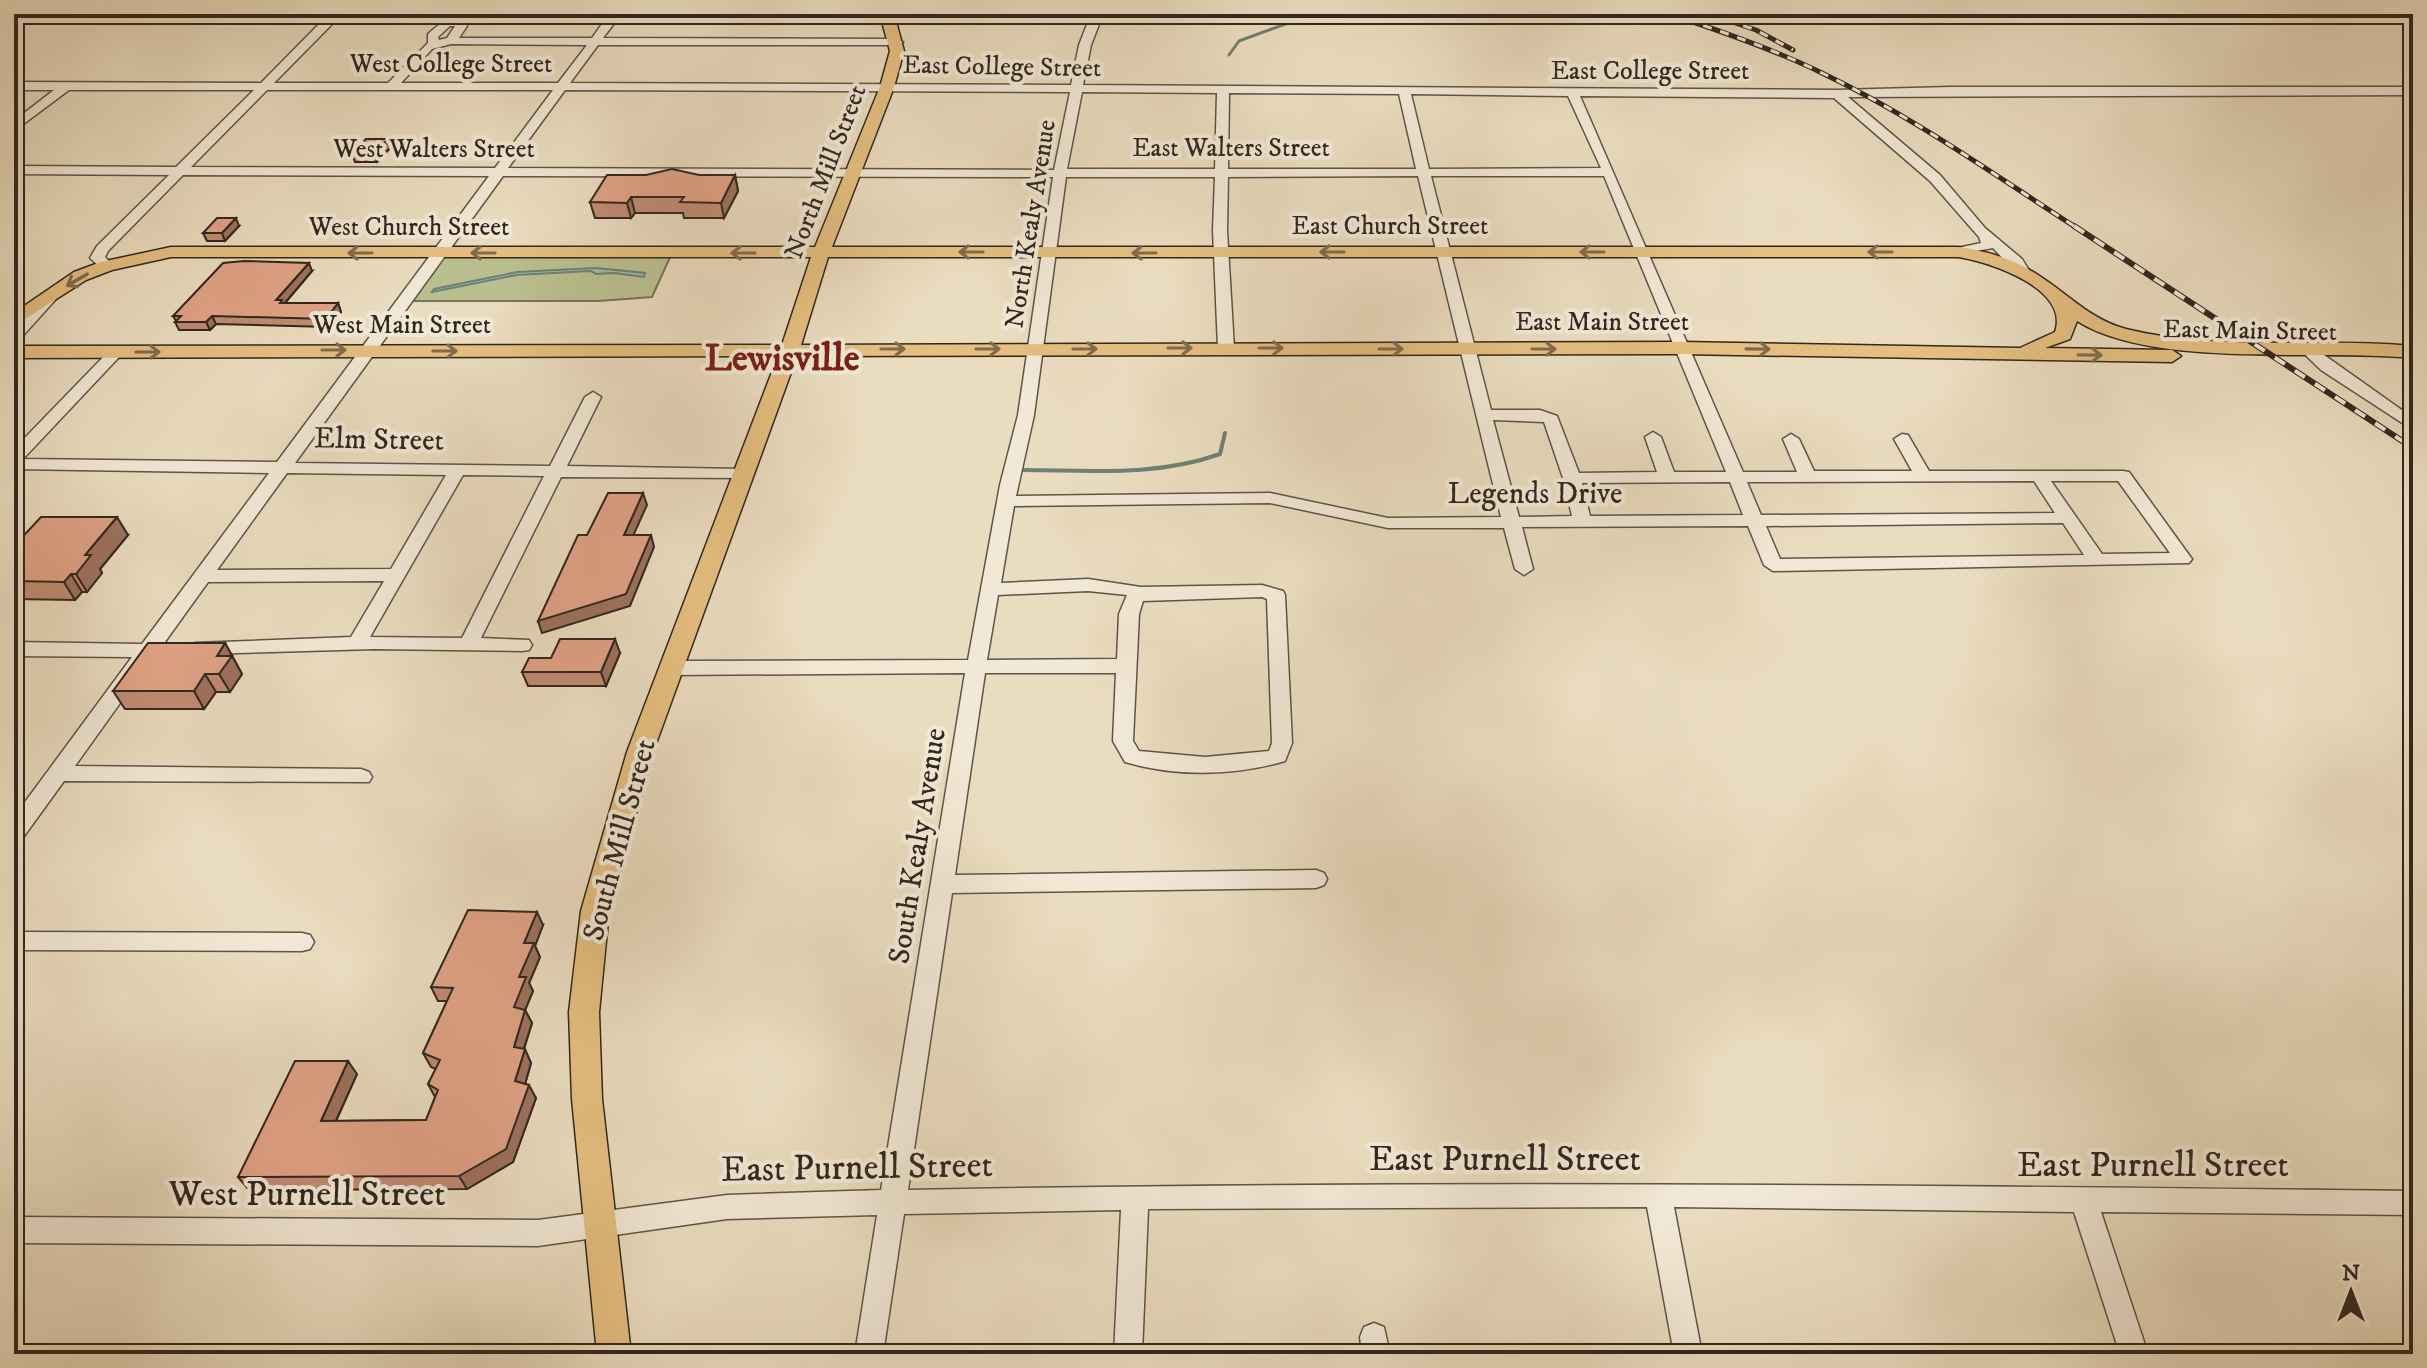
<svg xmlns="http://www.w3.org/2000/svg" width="2427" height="1368" viewBox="0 0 2427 1368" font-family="'IM FELL DW Pica',serif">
  <rect width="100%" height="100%" fill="#eadcbf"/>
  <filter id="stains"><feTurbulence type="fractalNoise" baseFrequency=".0025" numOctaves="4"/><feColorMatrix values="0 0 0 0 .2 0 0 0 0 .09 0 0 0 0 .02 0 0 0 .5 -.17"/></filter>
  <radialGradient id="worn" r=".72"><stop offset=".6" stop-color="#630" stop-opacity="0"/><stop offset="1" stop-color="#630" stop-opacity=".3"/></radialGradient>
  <path fill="#bbbf8f" stroke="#767357" stroke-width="2" d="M 438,253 L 672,253 L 652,297 L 599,301 L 404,301 Z"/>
  <path fill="#98bcae" stroke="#6f8075" stroke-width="2" d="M 596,268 L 645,273 L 644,277 L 614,273 L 596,274 L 591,271 L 516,275 L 432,292 L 434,289 L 517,272 Z"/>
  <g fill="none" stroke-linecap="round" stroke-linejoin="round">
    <path stroke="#6f8075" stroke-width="3" d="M 1229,55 L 1239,41 L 1313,14"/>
    <path stroke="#6f8075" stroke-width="4" d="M 1022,470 C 1089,470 1156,477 1220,454 L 1225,433"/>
    <defs>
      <path id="minor" d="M 81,14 L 342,14 L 274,83 L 388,83 L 428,43 L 428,34 C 439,24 451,13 466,22 L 467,26 L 459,38 L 592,38 L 609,14 L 621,14 L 603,38 L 897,39 L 903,42 L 897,45 L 598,45 L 570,83 L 1071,85 L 1079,45 L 1091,14 L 1103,14 L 1091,45 L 1083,85 L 1837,90 L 1950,87 L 2413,87 L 2413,95 L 1848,97 L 1940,175 L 1985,228 L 2022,259 L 2030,272 L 2023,276 L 2018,275 L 1993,248 L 1953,255 L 1953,249 L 1981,243 L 1979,237 L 1930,181 L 1834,98 L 1580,96 L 1743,472 L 1797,472 L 1783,439 L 1791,434 L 1799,439 L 1814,471 L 1912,471 L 1894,439 L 1902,434 L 1908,435 L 1929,471 L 2123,471 L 2129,472 L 2189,555 L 2192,559 L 2189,563 L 1773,571 L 1764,565 L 1748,526 L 1522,527 L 1533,569 L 1524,575 L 1515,569 L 1504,528 L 1388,528 L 1270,503 L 1014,506 L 1001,583 L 1088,579 L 1141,587 L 1262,585 L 1283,591 L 1285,595 L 1292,743 L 1285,761 C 1235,776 1175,777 1125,762 L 1113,741 L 1116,673 L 985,673 L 955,875 L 1316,870 L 1324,873 L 1327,879 L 1324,885 L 1316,888 L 952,893 L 908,1190 C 1410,1180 1911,1185 2413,1191 L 2413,1215 L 2101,1212 L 2148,1354 L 2120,1354 L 2074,1212 L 1674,1207 L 1702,1354 L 1674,1354 L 1647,1207 L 1148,1209 L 1142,1354 L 1114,1354 L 1121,1210 L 904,1214 L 883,1354 L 855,1354 L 877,1215 L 727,1219 L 538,1246 L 14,1243 L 14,1217 L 538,1220 L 727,1195 L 881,1190 L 965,673 L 671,675 L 661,668 L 671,661 L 968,660 L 1000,485 L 1018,415 L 1053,177 L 503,176 L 295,463 L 550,466 L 585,397 L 593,392 L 601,397 L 567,466 L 742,469 L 748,470 L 751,474 L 748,478 L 561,477 L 481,638 L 529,640 L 532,645 L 529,650 L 522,651 L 374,649 L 202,654 L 195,653 L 192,648 L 195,643 L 351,637 L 384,581 L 208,582 L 162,646 L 168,651 L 165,656 L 153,657 L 75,766 L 361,769 L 369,772 L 372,777 L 369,782 L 64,781 L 22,839 L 14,841 L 14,817 L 132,657 L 14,656 L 14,642 L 142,644 L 269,473 L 14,469 L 14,449 L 111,349 L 121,349 L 121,355 L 23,459 L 277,462 L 489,176 L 183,175 L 108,251 L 105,257 L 114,266 L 112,269 L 102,269 L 90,258 L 97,246 L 169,175 L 14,174 L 14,166 L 176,167 L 254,90 L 69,90 L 14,131 L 14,121 L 54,90 L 14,90 L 14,82 L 261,83 L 321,22 L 108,20 ZM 450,26 L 455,26 L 447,38 L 439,40 L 438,37 ZM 451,44 L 587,45 L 558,83 L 401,83 L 432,49 ZM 267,90 L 553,90 L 495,168 L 191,167 ZM 565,90 L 1070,92 L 1054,170 L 508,168 ZM 1082,92 L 1217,93 L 1215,169 L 1067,169 ZM 1229,93 L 1399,94 L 1416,169 L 1228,169 ZM 1411,94 L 1568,96 L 1601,168 L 1429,169 ZM 1418,176 L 1501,517 L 1388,518 L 1270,493 L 1016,496 L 1034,415 L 1066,177 L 1215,177 L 1213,230 L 1218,348 L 1226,353 L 1234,348 L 1227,230 L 1228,177 ZM 1431,176 L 1604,176 L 1726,472 L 1674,472 L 1661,437 L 1653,432 L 1645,437 L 1657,472 L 1579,473 L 1557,416 L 1540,410 L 1491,410 ZM 1493,420 L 1544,422 L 1563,478 L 1572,516 L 1519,517 ZM 287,473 L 446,475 L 391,569 L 217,570 ZM 463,475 L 544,476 L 462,638 L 370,637 ZM 2034,481 L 2055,513 L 1761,515 L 1747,482 ZM 2051,481 L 2118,481 L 2170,553 L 2102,554 ZM 1730,482 L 1743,515 L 1590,516 L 1582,483 ZM 2063,523 L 2084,555 L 1780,559 L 1766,526 ZM 1088,591 L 1127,595 L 1119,614 L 1117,659 L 987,660 L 998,595 ZM 1262,597 L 1267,599 L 1272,743 L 1269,751 L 1205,757 L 1139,751 L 1133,741 L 1139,614 L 1143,601 Z
        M 1185,14 L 1246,14 L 1240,17 L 1191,17 Z
        M 51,292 L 56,293 L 56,299 L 19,340 L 14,342 L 14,328 L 46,293 Z
        M 2303,340 L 2413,418 L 2413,430 L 2321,370 L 2295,345 Z
        M 14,932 L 302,933 L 310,935 L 314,942 L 310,949 L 302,951 L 14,950 Z
        M 1374,1323 L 1384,1327 L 1390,1354 L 1362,1354 L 1360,1337 L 1364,1327 Z"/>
      <path id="major" d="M 880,14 L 894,14 L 904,51 L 894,87 L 832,247 L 1958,247 C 1987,251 2014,259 2038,275 C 2068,294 2091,320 2126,329 C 2219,352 2318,337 2413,346 L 2413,358 C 2320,349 2153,369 2077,321 L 2070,339 L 2045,348 L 2172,350 L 2181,356 L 2172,362 L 1680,354 L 797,356 L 653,752 L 609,911 L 599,1012 L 602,1099 L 631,1354 L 597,1354 L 572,1099 L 569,1012 L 581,911 L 627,752 L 778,356 L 14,358 L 14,346 L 782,345 L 811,257 L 171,257 L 112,270 L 86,280 L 14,326 L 14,313 L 74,272 L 101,262 L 171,247 L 815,247 L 880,87 L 890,51 ZM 828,257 L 1958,257 C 1991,262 2070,289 2055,332 L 2020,348 L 1680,342 L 801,345 Z"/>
    </defs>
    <use href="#minor" stroke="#5f5447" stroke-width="3"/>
    <use href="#major" stroke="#31271f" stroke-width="3"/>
    <use href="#minor" fill="#f1e8d5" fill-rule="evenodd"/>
    <use href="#major" fill="#e5be80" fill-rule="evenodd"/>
    <defs>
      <path id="rail-far1" d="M 1669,14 C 1721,31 1773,49 1822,73 C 1912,116 1993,174 2077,228
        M 1709,14 L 1756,30 L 1793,50"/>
      <path id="rail" d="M 2074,226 L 2413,448"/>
    </defs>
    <use href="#rail-far1" stroke="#31271f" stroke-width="5"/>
    <use href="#rail" stroke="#31271f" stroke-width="6"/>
    <use href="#rail-far1" stroke="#f1e8d5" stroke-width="3" stroke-dasharray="9" stroke-linecap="butt"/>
    <use href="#rail" stroke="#f1e8d5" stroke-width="4" stroke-dasharray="12" stroke-linecap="butt"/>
  </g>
  <path fill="#c18b73" stroke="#31271f" stroke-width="2" d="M 388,139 L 391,147 L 377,162 L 355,162 L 352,154 Z
    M 699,175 L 735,175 L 738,191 L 724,218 L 684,218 L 683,213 L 635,213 L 631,218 L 595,218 L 590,202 Z
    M 239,226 L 225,241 L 207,241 L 203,233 Z
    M 312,271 L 285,303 L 338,303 L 341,312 L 329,327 L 216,324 L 210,330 L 179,330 L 175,322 L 176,321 L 173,316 Z
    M 128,535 L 100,569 L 102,573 L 87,592 L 82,592 L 75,600 L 14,599 L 14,546 Z
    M 225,643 L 242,674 L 230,692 L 216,692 L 204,709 L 125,709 L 113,691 Z
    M 620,653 L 606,686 L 528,686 L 522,672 L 551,658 Z
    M 543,925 L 535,946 L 540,957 L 529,983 L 533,991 L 525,1010 L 532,1023 L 524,1049 L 531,1063 L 525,1084 L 536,1098 L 513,1162 L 467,1189 L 249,1190 L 238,1177 L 357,1074 L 336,1121 L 426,1120 L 435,1097 L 428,1084 L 436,1069 L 431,1067 L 423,1053 L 447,1001 L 438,1001 L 431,987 Z"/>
  <path fill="#9d715e" stroke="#31271f" stroke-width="2" d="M 388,139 L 391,147 L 377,162 L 374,154 Z
    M 735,175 L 738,191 L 724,218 L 721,203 Z
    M 631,197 L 635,213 L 631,218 L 627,203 Z
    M 236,218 L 239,226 L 225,241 L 222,233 Z
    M 309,263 L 312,271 L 284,304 L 276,300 Z
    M 338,303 L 341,312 L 329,327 L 326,319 Z
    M 212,316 L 216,324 L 210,330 L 206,322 Z
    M 643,493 L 647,505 L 628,547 L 624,535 Z
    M 117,517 L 128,535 L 100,569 L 102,573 L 87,592 L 76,574 L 85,555 Z
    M 651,535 L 654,547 L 630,606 L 542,633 L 538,621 Z
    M 71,574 L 82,592 L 75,600 L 64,582 Z
    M 615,639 L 620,653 L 606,686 L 601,672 Z
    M 225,643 L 242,674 L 230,692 L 219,674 L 217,656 Z
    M 205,674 L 216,692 L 204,709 L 194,691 Z
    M 537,912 L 543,925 L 535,946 L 540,957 L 529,983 L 533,991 L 521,1020 L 514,1007 L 524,943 Z
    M 525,1010 L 532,1023 L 520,1060 L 514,1047 Z
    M 525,1049 L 531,1063 L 522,1095 L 515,1081 Z
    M 348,1061 L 357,1074 L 330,1134 L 321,1121 Z
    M 529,1085 L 536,1098 L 513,1162 L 467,1189 L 459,1176 Z"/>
  <path fill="#e0a286" stroke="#31271f" stroke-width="2" d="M 366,139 L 388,139 L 374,154 L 352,154 Z
    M 672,169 L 699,175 L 735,175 L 721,203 L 680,202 L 684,197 L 631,197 L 627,203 L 590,202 L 607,175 L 646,175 Z
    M 217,218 L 236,218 L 222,233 L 203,233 Z
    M 244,261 L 309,263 L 276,300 L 282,300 L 280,303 L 338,303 L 326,319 L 212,316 L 206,322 L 175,322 L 181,316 L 173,316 L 223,263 Z
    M 608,493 L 643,493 L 624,535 L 651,535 L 626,594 L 538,621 L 578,535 L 587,535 Z
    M 41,517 L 117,517 L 85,555 L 91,555 L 76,574 L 71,574 L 64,582 L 14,581 L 14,546 Z
    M 560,639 L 615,639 L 601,672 L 522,672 L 529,658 L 551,658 Z
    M 148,643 L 225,643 L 217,656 L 232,656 L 219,674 L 205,674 L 194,691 L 113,691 Z
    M 468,910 L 537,912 L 524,943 L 534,943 L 519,977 L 526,977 L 514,1007 L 525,1010 L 514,1047 L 525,1049 L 515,1081 L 529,1085 L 506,1149 L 459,1176 L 238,1177 L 295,1061 L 348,1061 L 321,1121 L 426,1120 L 438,1090 L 428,1084 L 440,1060 L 423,1053 L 453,988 L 431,987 Z"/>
  <defs><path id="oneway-shaft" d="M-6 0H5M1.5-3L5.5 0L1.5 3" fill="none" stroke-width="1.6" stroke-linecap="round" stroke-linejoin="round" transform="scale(2)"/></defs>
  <g stroke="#826b4b">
    <use href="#oneway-shaft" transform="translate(971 252) rotate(180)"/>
    <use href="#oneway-shaft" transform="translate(1332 252) rotate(-180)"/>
    <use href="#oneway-shaft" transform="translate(1592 252) rotate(180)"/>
    <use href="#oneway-shaft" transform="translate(1880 252) rotate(180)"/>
    <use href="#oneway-shaft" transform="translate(360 253) rotate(-180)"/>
    <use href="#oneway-shaft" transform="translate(483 253) rotate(180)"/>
    <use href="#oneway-shaft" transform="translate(743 253) rotate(-180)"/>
    <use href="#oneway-shaft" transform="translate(1144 253) rotate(-180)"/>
    <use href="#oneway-shaft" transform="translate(77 280) rotate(150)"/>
    <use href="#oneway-shaft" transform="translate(1180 348)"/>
    <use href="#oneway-shaft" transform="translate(1271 348)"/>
    <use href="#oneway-shaft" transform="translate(893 349)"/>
    <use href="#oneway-shaft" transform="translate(988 349)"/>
    <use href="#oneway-shaft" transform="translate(1085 349)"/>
    <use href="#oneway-shaft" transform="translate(1391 349)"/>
    <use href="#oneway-shaft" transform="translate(1544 349)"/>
    <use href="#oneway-shaft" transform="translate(1758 349) rotate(1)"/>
    <use href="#oneway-shaft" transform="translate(334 350)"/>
    <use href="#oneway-shaft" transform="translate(445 351)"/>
    <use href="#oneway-shaft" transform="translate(148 352)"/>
    <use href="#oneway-shaft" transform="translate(2090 355) rotate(1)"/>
  </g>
  <g text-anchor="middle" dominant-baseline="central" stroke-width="8" stroke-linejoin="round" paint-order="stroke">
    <g font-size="26" fill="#31271f" stroke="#f1e8d5">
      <text x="451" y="64">West College Street</text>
      <text transform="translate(1002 67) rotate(1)">East College Street</text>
      <text x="1650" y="71">East College Street</text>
      <text x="1231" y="148">East Walters Street</text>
      <text x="434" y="149">West Walters Street</text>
      <text transform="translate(826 172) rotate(-69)">North Mill Street</text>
      <text transform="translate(1031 224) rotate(-81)">North Kealy Avenue</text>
      <text x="1390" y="226">East Church Street</text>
      <text x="409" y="227">West Church Street</text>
      <text x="1602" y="322">East Main Street</text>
      <text x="402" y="325">West Main Street</text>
      <text transform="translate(2250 331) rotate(1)">East Main Street</text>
    </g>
    <g font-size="30" fill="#31271f" stroke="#f1e8d5">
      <text transform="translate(379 440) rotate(1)">Elm Street</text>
      <text x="1535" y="494">Legends Drive</text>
      <text transform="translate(620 840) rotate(-75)">South Mill Street</text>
      <text transform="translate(918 846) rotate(-81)">South Kealy Avenue</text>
    </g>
    <g font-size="36" fill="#31271f" stroke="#f1e8d5">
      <text x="1505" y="1159">East Purnell Street</text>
      <text x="2153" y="1165">East Purnell Street</text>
      <text transform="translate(857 1168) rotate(-1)">East Purnell Street</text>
      <text x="307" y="1194">West Purnell Street</text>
    </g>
    <g font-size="38" font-weight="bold" fill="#7a1f14" stroke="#f1e8d5">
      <text x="782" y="359">Lewisville</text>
    </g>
  </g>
  <rect width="2427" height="1368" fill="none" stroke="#eadcbf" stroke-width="48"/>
  <rect x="16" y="16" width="2395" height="1336" fill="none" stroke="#31271f" stroke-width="4"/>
  <rect x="24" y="24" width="2379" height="1320" fill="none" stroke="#31271f" stroke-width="2"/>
  <g transform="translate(2351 1292)" stroke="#f1e8d5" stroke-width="6" paint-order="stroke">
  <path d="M0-6L14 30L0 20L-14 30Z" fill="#31271f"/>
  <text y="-12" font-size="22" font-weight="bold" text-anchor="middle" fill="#31271f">N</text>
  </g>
  <rect width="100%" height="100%" filter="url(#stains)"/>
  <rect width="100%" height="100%" fill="url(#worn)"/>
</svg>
